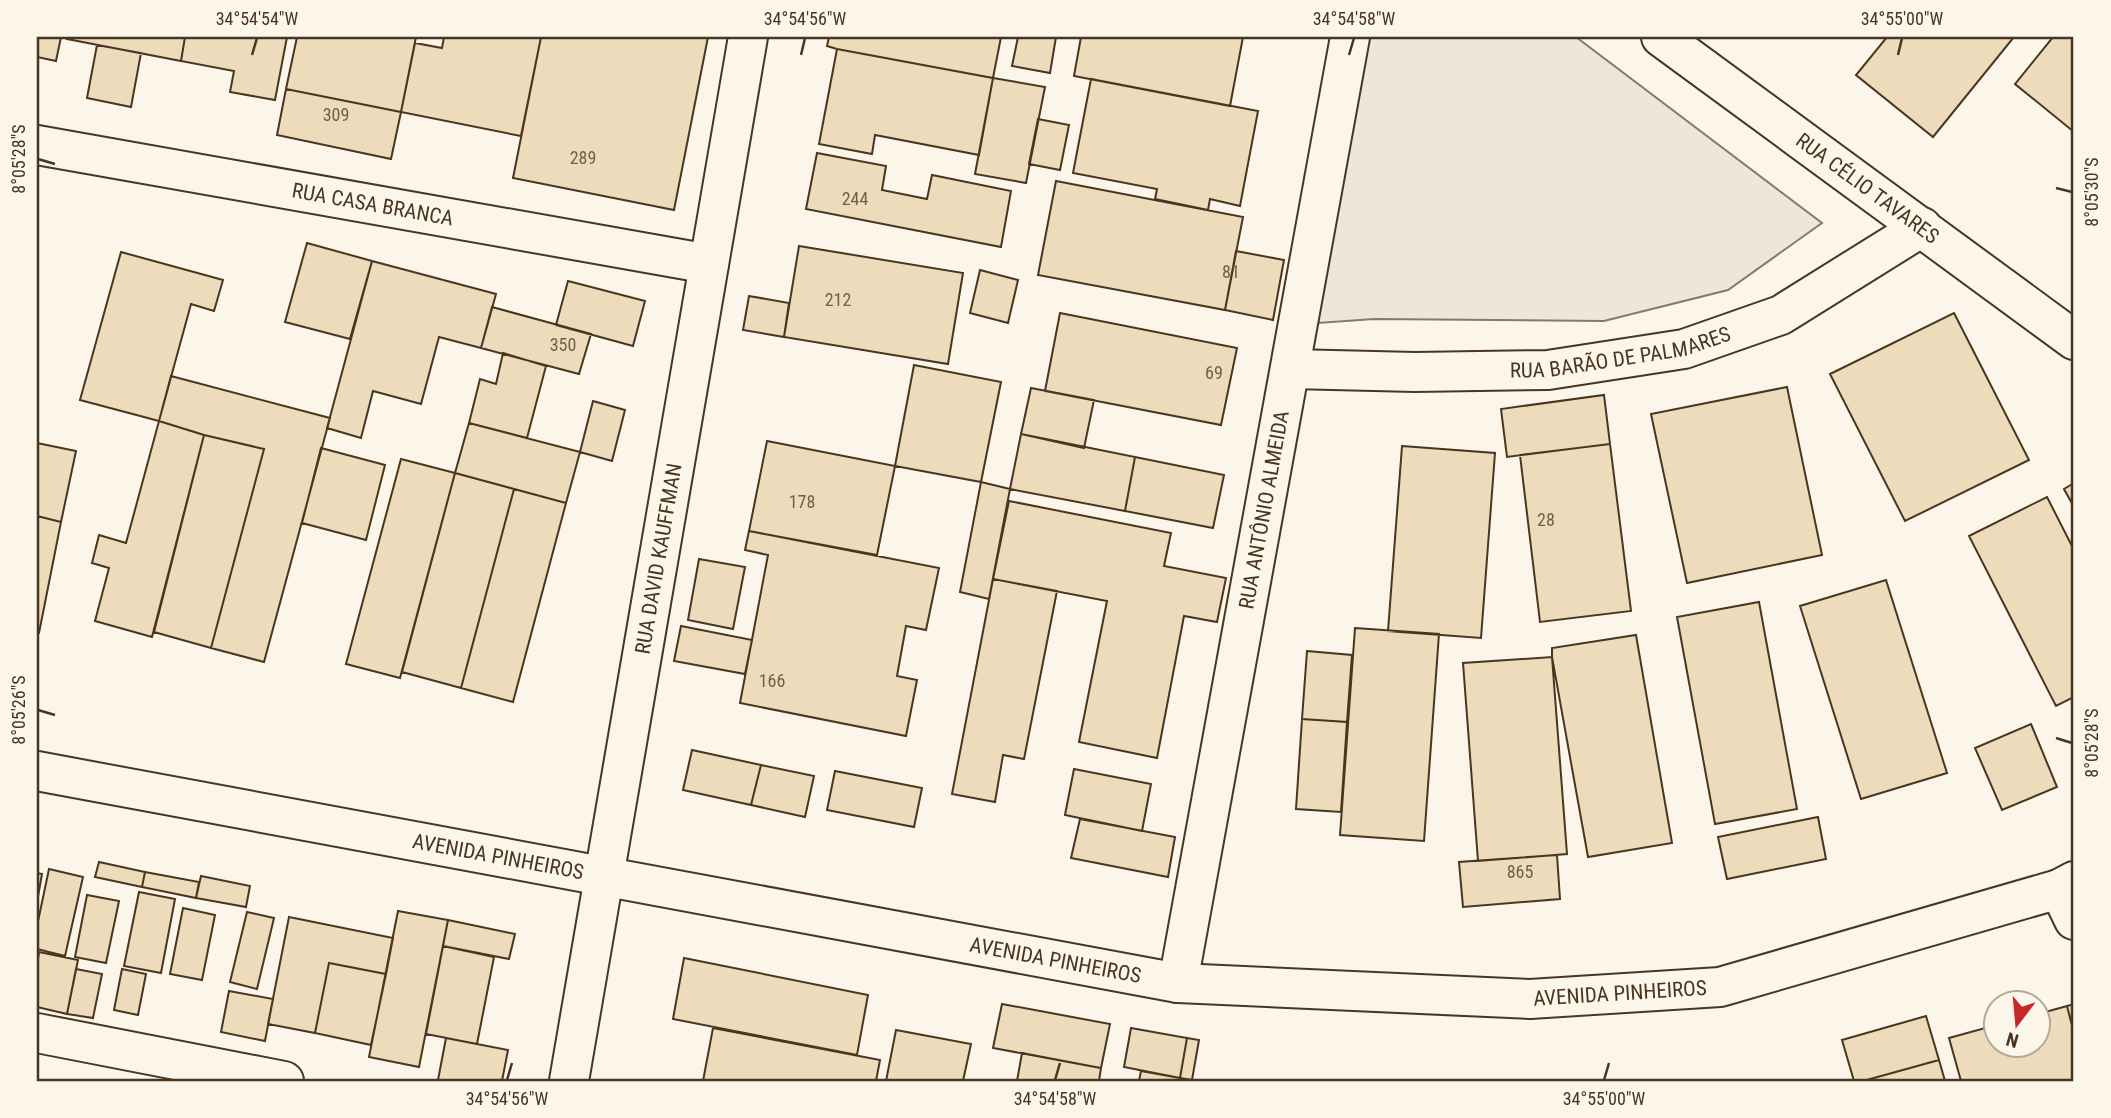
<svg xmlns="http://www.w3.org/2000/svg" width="2111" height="1118" viewBox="0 0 2111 1118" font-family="'Roboto Condensed',sans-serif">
  <rect width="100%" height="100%" fill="#fbf6e9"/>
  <path fill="#ede6d9" stroke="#887966" stroke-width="2" d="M 1360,37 L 1576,37 L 1822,223 L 1728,290 L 1604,321 L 1374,319 L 1304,324 Z"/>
  <path fill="#ecdcbc" stroke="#4a3520" stroke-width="2" d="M 37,37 L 61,37 L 56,61 L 37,57 Z
    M 68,37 L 185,37 L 181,61 L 67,39 Z
    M 185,37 L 287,37 L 275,100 L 230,92 L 234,71 L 181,61 Z
    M 297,37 L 416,37 L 401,112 L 286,89 Z
    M 444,37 L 541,37 L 521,136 L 401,112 L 415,43 L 442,48 Z
    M 541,37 L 708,37 L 674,210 L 513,178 Z
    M 829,37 L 1001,37 L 993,78 L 837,49 L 827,46 Z
    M 1018,37 L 1056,37 L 1050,73 L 1012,66 Z
    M 1081,37 L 1243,37 L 1230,106 L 1074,76 Z
    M 1887,37 L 2014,37 L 1933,137 L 1856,75 Z
    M 2053,37 L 2074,37 L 2074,132 L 2015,84 Z
    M 97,45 L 141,53 L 131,107 L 87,98 Z
    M 837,49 L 993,78 L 979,155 L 875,135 L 872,154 L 819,144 Z
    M 993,78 L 1045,87 L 1026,183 L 975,174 Z
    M 1091,79 L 1258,111 L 1240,206 L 1210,199 L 1208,210 L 1155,199 L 1157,189 L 1073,173 Z
    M 286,89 L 401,112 L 391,159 L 277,135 Z
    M 1038,119 L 1069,125 L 1060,170 L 1029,164 Z
    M 817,153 L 886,166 L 882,190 L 927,199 L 932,175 L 1011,191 L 1001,247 L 806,209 Z
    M 1056,181 L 1243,217 L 1225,310 L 1038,275 Z
    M 307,243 L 372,261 L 350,339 L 285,322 Z
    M 799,246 L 963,273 L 948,364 L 784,337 Z
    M 1236,251 L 1284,260 L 1273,320 L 1225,310 Z
    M 121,252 L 223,280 L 214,311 L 191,304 L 159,421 L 80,400 Z
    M 372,261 L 496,294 L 481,348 L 439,337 L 421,404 L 373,391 L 361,438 L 327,428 Z
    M 980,270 L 1018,280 L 1008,323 L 970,313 Z
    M 568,281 L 645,301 L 633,346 L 556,325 Z
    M 749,296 L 789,303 L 784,337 L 743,330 Z
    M 492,307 L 591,334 L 579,374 L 481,348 Z
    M 1060,313 L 1237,348 L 1221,425 L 1045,391 Z
    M 1954,313 L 2029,460 L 1905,521 L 1830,374 Z
    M 503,353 L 546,366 L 527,438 L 469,423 L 480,379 L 496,384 Z
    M 914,365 L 1001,382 L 981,482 L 895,466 Z
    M 171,376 L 330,418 L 264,662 L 211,648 L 264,449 L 204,435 L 159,421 Z
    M 1787,387 L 1822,555 L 1687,583 L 1651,414 Z
    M 1031,388 L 1094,400 L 1084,448 L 1021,434 Z
    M 1604,395 L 1610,444 L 1507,457 L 1501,409 Z
    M 593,401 L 625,410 L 612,461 L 580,452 Z
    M 159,421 L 204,435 L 152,637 L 95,621 L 109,568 L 92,563 L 99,535 L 126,543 Z
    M 469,423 L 580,452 L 566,503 L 455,473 Z
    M 1021,434 L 1135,457 L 1125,511 L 1010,489 Z
    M 204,435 L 264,449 L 211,648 L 154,632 Z
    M 767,441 L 895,466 L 877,555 L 749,531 Z
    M 37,443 L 76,451 L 61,522 L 37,516 Z
    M 1610,444 L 1631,611 L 1540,622 L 1520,455 Z
    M 1402,446 L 1495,453 L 1481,638 L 1388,631 Z
    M 321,448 L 385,465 L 366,540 L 302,523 Z
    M 1135,457 L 1224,475 L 1213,528 L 1125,511 Z
    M 401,459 L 455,473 L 400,678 L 346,664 Z
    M 455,473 L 514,489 L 461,688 L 402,672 Z
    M 981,482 L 1010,489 L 989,599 L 960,592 Z
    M 2074,483 L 2074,507 L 2064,489 Z
    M 514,489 L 566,503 L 513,702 L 461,688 Z
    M 2047,497 L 2074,550 L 2074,697 L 2056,706 L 1969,536 Z
    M 1009,501 L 1171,533 L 1164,566 L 1226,578 L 1217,622 L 1184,616 L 1157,758 L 1079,742 L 1107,601 L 993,579 Z
    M 37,516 L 61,522 L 39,633 L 37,633 Z
    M 749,531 L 939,568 L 926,630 L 906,626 L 897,676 L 917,680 L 906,736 L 740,703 L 768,555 L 745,550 Z
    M 699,559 L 745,567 L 733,629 L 688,620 Z
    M 993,579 L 1057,591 L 1024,759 L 1003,755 L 995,802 L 952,794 Z
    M 1886,580 L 1947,773 L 1861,799 L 1800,606 Z
    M 1759,602 L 1797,809 L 1715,824 L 1677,617 Z
    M 681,626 L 752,640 L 745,674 L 674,661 Z
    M 1355,628 L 1439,634 L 1424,841 L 1340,835 Z
    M 1636,635 L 1672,843 L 1588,857 L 1552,657 L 1552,648 Z
    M 1307,651 L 1352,655 L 1347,722 L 1302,719 Z
    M 1552,657 L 1567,854 L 1478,861 L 1463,663 Z
    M 1302,719 L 1347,722 L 1341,812 L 1296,809 Z
    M 2031,724 L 2057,787 L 2002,810 L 1975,748 Z
    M 692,750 L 761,765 L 751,805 L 683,790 Z
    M 761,765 L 814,776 L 805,817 L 751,805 Z
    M 1074,769 L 1151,784 L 1142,831 L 1065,815 Z
    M 835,771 L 922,788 L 914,827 L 827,810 Z
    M 1818,817 L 1826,859 L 1727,879 L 1718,837 Z
    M 1080,819 L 1175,837 L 1168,877 L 1071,858 Z
    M 1557,855 L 1560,899 L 1463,907 L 1459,862 Z
    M 99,862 L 145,872 L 142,887 L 95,877 Z
    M 49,869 L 83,877 L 65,956 L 37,949 L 37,926 Z
    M 145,872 L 199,882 L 196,898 L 142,887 Z
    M 37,873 L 42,874 L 37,902 Z
    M 201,876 L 250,886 L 246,907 L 196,898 Z
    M 139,892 L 175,899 L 161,973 L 124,966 Z
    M 87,895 L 119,901 L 106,963 L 75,957 Z
    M 183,908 L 215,915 L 202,980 L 170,974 Z
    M 398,911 L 448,920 L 419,1067 L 369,1057 Z
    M 247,912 L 274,918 L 257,989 L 230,982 Z
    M 289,917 L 393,938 L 386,974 L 329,963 L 315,1033 L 268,1024 Z
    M 448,920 L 515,934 L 509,959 L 443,946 Z
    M 443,946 L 494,957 L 477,1044 L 426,1034 Z
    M 39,952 L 78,960 L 67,1014 L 37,1007 L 37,966 Z
    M 684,958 L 868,995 L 857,1055 L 673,1019 Z
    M 329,963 L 386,974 L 371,1045 L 315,1033 Z
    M 76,969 L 102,974 L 93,1018 L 67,1014 Z
    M 122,969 L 146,974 L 138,1015 L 114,1010 Z
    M 229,991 L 273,999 L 265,1041 L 221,1032 Z
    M 1002,1004 L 1110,1024 L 1101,1068 L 993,1048 Z
    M 2074,1004 L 2074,1033 L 2067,1006 Z
    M 2067,1006 L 2074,1033 L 2074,1081 L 1961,1081 L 1949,1038 L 1996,1025 L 1996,1044 L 2038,1044 L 2038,1014 Z
    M 1926,1016 L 1939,1060 L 1863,1081 L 1854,1081 L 1842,1040 Z
    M 713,1028 L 880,1060 L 876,1081 L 703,1081 Z
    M 1131,1028 L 1187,1038 L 1180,1078 L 1124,1067 Z
    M 896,1030 L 971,1044 L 963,1081 L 886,1081 Z
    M 446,1038 L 508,1050 L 502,1081 L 438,1080 Z
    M 1187,1038 L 1199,1040 L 1192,1080 L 1180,1078 Z
    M 1022,1053 L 1101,1068 L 1099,1081 L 1017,1081 Z
    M 1939,1060 L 1945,1081 L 1863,1081 Z
    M 1141,1071 L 1180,1078 L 1192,1080 L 1139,1081 Z"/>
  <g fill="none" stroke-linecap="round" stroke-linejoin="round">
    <defs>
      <g id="minor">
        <path id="s1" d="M 1661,37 L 2074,340"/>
        <path id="s2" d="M 37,145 L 709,264"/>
        <path id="s3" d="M 1291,369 L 1415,372 L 1548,370 L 1684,349 L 1781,315 L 1922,227"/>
        <path d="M 2059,889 L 2074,920"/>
        <path id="s4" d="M 1178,983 L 1350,37"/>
        <path d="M 37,1033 L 284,1081"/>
        <path id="s5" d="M 569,1081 L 748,37"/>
      </g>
      <g id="tertiary">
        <path id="s6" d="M 37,771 L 1178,983 L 1530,999 L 1720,987 L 2059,889 L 2074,881"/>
      </g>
    </defs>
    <use href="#minor" stroke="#4a3520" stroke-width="42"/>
    <use href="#tertiary" stroke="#4a3520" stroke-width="42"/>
    <use href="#minor" stroke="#fbf6e9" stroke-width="38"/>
    <use href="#tertiary" stroke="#fbf6e9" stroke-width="38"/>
  </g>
  <path fill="none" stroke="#4a3520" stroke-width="2.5" d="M 252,55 L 257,38M 801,55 L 805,38M 1349,55 L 1354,38M 1898,55 L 1902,38M 38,159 L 55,164M 2056,188 L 2072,192M 38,710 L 55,715M 2056,738 L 2072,743M 507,1080 L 512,1063M 1055,1080 L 1060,1063M 1604,1080 L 1609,1063"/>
  <g text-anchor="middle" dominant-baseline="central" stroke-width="5" stroke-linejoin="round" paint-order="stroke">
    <g font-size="18" fill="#725f47">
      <text x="336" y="114">309</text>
      <text x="583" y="157">289</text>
      <text x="855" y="198">244</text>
      <text x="1231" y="271">81</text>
      <text x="838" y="299">212</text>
      <text x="563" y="344">350</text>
      <text x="1214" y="372">69</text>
      <text x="802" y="501">178</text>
      <text x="1546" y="519">28</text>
      <text x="772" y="680">166</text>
      <text x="1520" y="871">865</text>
    </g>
    <g font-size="21" fill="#4a3520" stroke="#fbf6e9">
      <text stroke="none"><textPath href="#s1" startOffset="256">RUA CÉLIO TAVARES</textPath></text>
      <text stroke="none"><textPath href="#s2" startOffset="341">RUA CASA BRANCA</textPath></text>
      <text stroke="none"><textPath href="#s3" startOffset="331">RUA BARÃO DE PALMARES</textPath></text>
      <text stroke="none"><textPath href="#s4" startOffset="481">RUA ANTÔNIO ALMEIDA</textPath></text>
      <text stroke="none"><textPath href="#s5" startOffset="530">RUA DAVID KAUFFMAN</textPath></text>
      <text stroke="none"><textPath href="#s6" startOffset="469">AVENIDA PINHEIROS</textPath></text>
      <text stroke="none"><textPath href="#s6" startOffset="1036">AVENIDA PINHEIROS</textPath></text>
      <text stroke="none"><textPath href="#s6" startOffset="1603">AVENIDA PINHEIROS</textPath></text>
    </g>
  </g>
  <rect width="2111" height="1118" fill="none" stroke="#fbf6e9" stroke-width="77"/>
  <g transform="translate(2017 1024) rotate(196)"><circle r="33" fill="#fbf6e9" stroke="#b4a999" stroke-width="2"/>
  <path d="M0-5L12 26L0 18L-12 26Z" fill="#c62828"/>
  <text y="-10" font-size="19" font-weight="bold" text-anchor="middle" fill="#4a3520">N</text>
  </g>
  <rect x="38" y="38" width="2034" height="1042" fill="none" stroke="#4a3520" stroke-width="2.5"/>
  <g font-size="18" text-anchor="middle" fill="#4a3520">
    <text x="257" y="25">34°54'54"W</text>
    <text x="805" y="25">34°54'56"W</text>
    <text x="1354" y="25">34°54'58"W</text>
    <text x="1902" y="25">34°55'00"W</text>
    <text transform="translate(19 159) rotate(-90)" y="6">8°05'28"S</text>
    <text transform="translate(2092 192) rotate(-90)" y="6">8°05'30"S</text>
    <text transform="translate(19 710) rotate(-90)" y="6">8°05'26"S</text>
    <text transform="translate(2092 743) rotate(-90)" y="6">8°05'28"S</text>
    <text x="507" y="1105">34°54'56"W</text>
    <text x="1055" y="1105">34°54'58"W</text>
    <text x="1604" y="1105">34°55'00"W</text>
  </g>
</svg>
